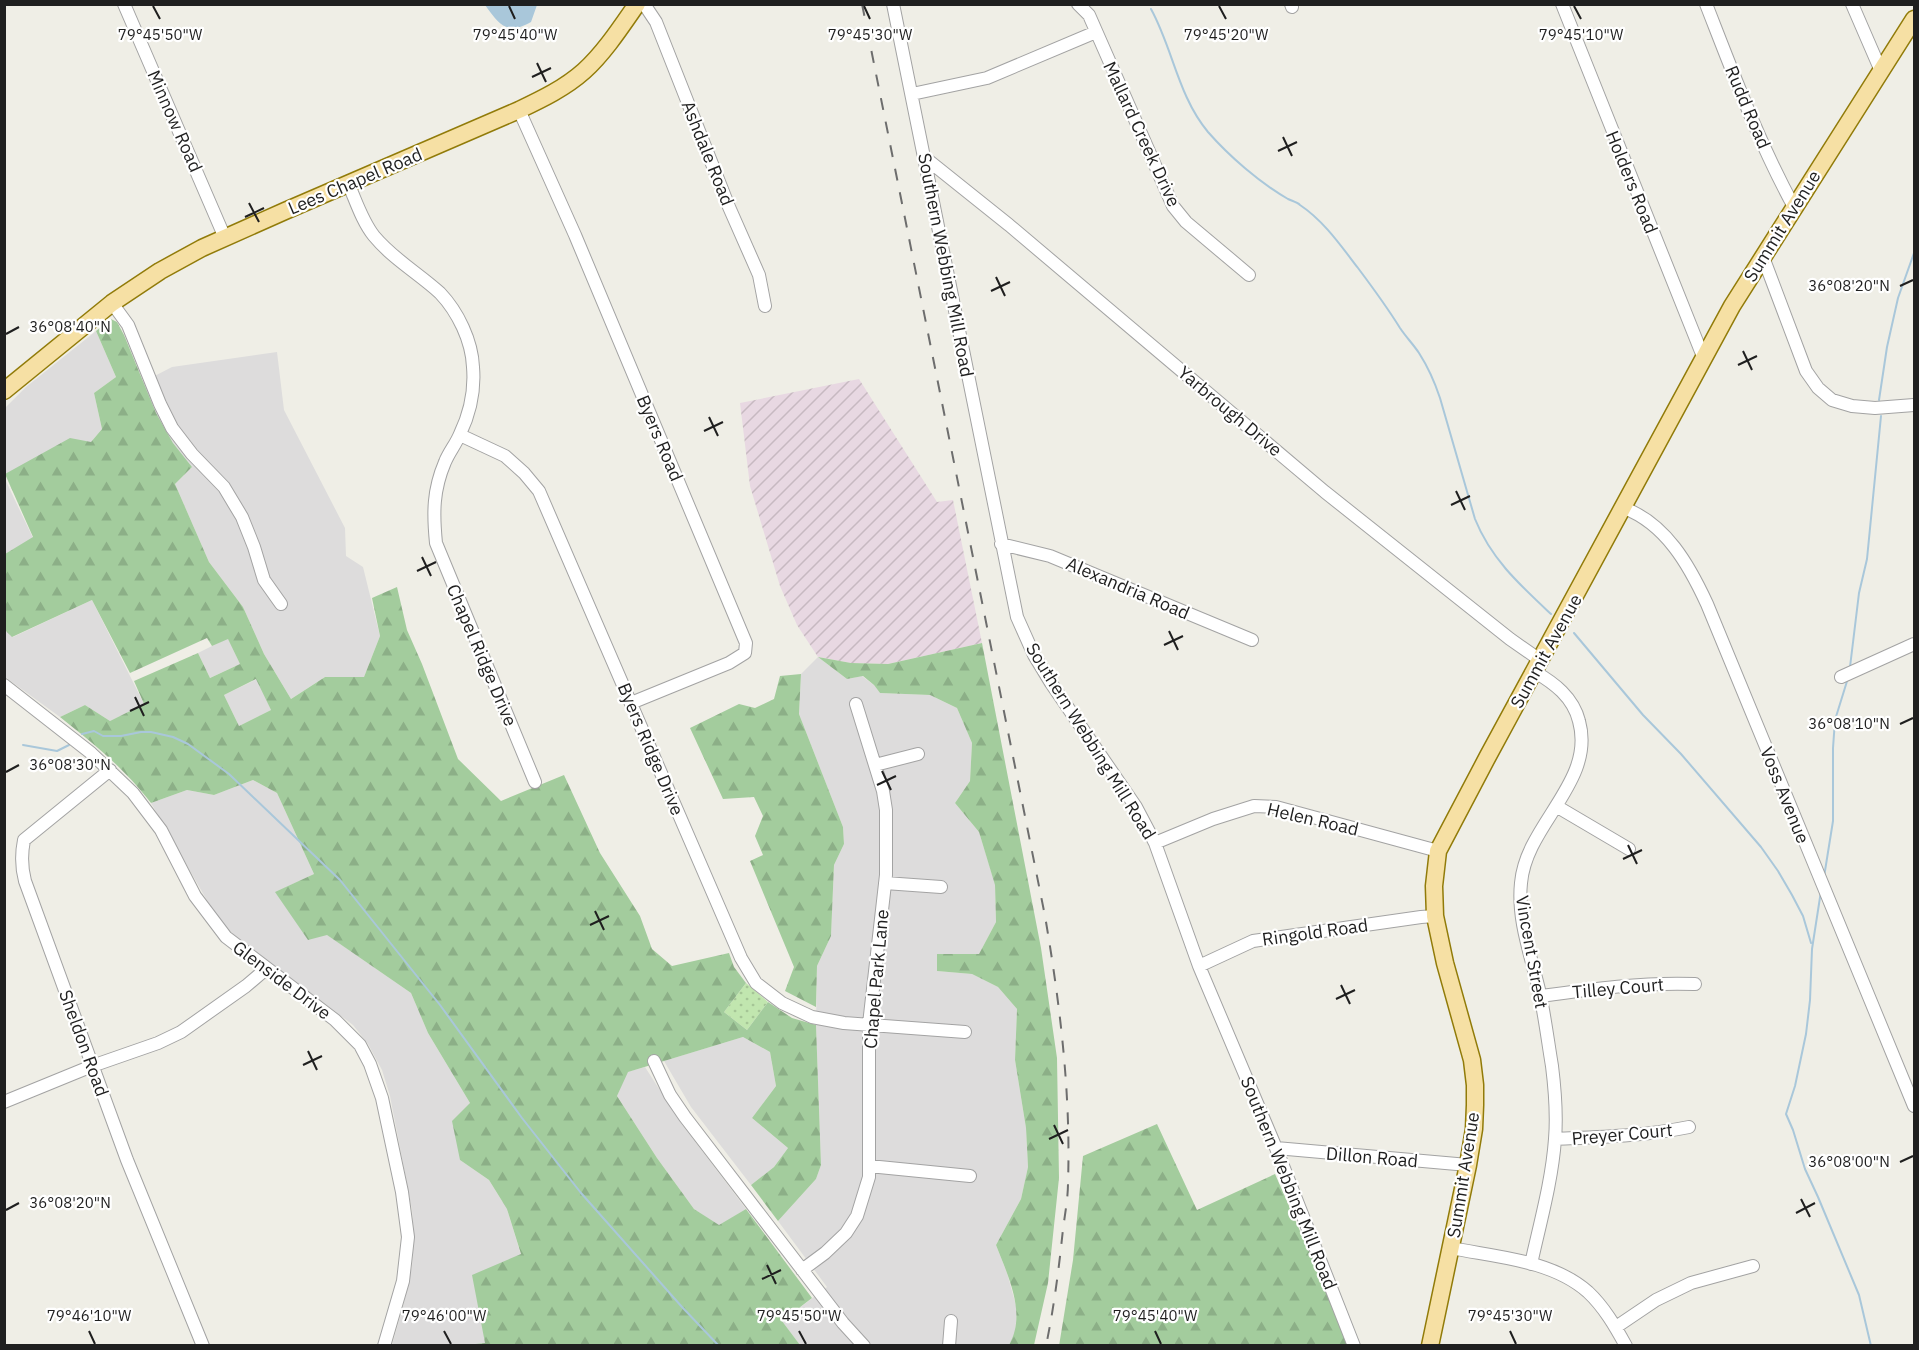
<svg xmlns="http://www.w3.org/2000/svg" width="1919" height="1350" viewBox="0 0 1919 1350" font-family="'IBM Plex Sans',sans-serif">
  <defs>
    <pattern id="industrial-furrows" width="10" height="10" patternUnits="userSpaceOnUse" patternTransform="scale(1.5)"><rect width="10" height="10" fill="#e8d8e2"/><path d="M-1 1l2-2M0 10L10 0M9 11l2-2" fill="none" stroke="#c7b9c1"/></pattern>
    <pattern id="grass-dots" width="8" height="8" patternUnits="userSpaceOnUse" patternTransform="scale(1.5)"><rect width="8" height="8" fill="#c1e6af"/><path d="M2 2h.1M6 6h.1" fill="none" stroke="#a5c596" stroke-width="1.8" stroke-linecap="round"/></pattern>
    <pattern id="forest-firs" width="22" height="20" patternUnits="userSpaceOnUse" patternTransform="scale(1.5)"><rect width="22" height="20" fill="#a3cc9d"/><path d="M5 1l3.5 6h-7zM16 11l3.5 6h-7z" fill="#8caf87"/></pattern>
  </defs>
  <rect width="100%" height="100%" fill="#efeee6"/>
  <path fill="#dddcdc" d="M 96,331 L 116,377 L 94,393 L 102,429 L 91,442 L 5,474 L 5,408 L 26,387 Z
    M 277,352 L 284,410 L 345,528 L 346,556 L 363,567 L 380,636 L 364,677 L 325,677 L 291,699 L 264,654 L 243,607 L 209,562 L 175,484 L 192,467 L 173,443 L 155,413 L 143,382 L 172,367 Z
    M 4,477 L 33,538 L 5,554 L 4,554 Z
    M 92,600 L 144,704 L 110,721 L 85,705 L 60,717 L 5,677 L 5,630 L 13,637 Z
    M 228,638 L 240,664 L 210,678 L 198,653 Z
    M 818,657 L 847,679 L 862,676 L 874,685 L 880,693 L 930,695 L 957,708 L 972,743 L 970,781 L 955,803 L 979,832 L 995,884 L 996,922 L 979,954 L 937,954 L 937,971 L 972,974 L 998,987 L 1017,1009 L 1015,1060 L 1026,1128 L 1028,1167 L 1021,1199 L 996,1245 L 1007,1273 L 1017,1309 L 1015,1335 L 1009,1345 L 800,1345 L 782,1321 L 827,1287 L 778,1221 L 816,1179 L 821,1165 L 816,1025 L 817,966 L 831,936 L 834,865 L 844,844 L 843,827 L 799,714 L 801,674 Z
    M 257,679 L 271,710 L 239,726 L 224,695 Z
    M 253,780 L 277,793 L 314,874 L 276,892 L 326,934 L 411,993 L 428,1033 L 470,1103 L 460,1160 L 489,1180 L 507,1209 L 521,1255 L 485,1343 L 466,1346 L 392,1345 L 404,1303 L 412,1266 L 414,1234 L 412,1210 L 390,1096 L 382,1070 L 368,1044 L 353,1025 L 235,936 L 216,916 L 151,803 L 187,790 L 214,795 Z
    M 743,1037 L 770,1052 L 776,1086 L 752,1118 L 788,1148 L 774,1167 L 751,1185 L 691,1107 L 664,1061 Z
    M 645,1067 L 681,1123 L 746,1209 L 719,1226 L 694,1209 L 657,1158 L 617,1096 L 627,1072 Z"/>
  <path fill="url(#industrial-furrows)" d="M 859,379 L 937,502 L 953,500 L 982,643 L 888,664 L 851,663 L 818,657 L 797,625 L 780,586 L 750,486 L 740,403 Z"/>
  <path fill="url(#grass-dots)" d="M 746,983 L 768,1002 L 747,1030 L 724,1012 Z"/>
  <path fill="url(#forest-firs)" fill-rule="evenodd" d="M 111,319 L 117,322 L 124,335 L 156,413 L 173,443 L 192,467 L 175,484 L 209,562 L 243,607 L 264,654 L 291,699 L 325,677 L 364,677 L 380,636 L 372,598 L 397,587 L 407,630 L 422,664 L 458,759 L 501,801 L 564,775 L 600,853 L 640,916 L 652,949 L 672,966 L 729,953 L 734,967 L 746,983 L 724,1012 L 747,1030 L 768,1002 L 792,1018 L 816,1025 L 821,1165 L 816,1179 L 778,1221 L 751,1185 L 774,1167 L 788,1148 L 752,1118 L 776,1086 L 770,1052 L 743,1037 L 628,1072 L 617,1096 L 657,1158 L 694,1209 L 719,1225 L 746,1209 L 812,1298 L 782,1321 L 800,1345 L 466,1345 L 485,1343 L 472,1275 L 521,1254 L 507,1209 L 489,1180 L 460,1160 L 452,1121 L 470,1103 L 428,1033 L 411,993 L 327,935 L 308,940 L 275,892 L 314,874 L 277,793 L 253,780 L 214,795 L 187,790 L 151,803 C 122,766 96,746 60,717 L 85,705 L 110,721 L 144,704 L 134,681 L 198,653 L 210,678 L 240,664 L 228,639 L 212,646 L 207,638 L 130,673 L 92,600 L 12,637 L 5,630 L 5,554 L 33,537 L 5,474 L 70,438 L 91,442 L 102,429 L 94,393 L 116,377 L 96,331 ZM 256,679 L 271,710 L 239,726 L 224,695 Z
    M 982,643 L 1041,948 L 1057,1058 L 1059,1178 L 1048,1283 L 1034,1345 L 1009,1345 C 1027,1314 1008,1276 996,1245 L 1021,1199 L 1028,1167 L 1026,1128 L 1015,1060 L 1017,1009 L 998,987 L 972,974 L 937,971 L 937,954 L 979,954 L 996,922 L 995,885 L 979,832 L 955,803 L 970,781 L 972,743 L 957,708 L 930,695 L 880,693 L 874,685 L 863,676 L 847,679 L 818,657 L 851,663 L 888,664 Z
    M 801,674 L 799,714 L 843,827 L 844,844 L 834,865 L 831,936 L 817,966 L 816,1007 L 785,991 L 794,967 L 750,861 L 763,855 L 755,836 L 763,816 L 754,797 L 723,799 L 690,728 L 739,704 L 755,708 L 774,699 L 780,676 Z
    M 1157,1124 L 1197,1210 L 1275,1174 L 1350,1345 L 1059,1346 L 1073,1260 L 1083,1156 Z"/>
  <path fill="#a9c7da" d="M 485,5 L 537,5 L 531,22 C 506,36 499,24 485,5 Z"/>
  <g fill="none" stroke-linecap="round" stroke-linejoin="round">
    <path stroke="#a9c7da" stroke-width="2" d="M 1151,9 C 1173,49 1178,96 1208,132 C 1229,156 1260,183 1288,199 C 1292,201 1297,202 1300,205 C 1324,221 1341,246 1358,268 C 1373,288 1387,307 1400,328 C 1406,337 1413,344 1419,353 C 1428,367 1435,383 1440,398 L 1475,519 C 1491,559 1520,585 1551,614
      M 1879,400 L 1887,347 L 1898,298 L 1914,253
      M 1574,633 L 1643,715 L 1681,754 L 1761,847 L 1778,871 L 1792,895 L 1803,916 L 1811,943
      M 1850,667 L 1859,593 L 1867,559 L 1881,416
      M 82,734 L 94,731 L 103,736 L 121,736 L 141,732 L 151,732 L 173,737 L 188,744 L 229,774 L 340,880 L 440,1005 L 522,1118 L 581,1193 L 682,1307 L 719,1346
      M 23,745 L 57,751 L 69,745
      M 1824,877 L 1833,821 L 1833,748 L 1835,720 L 1848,678
      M 1821,891 L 1812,949 L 1810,1000 L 1806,1034 L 1795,1086 L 1786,1114 L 1793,1130 L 1805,1169 L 1818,1197 L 1859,1295 L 1871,1346"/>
    <defs>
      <path id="minor" d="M 124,4 L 225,238
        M 644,4 L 656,22 L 729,207 L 759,275 L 765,306
        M 893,4 L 1017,617 L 1034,655 L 1051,683 L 1136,807 L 1155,843 L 1199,966 L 1276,1148 L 1354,1346
        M 1078,4 L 1089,15 L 1173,206 L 1186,222 L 1249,275
        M 1291,4 L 1292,7
        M 1562,4 L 1704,359
        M 1706,4 C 1733,73 1759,143 1794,207
        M 1852,4 L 1881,71
        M 912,94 L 987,78 L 1096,32
        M 519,110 L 575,235 L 746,643 L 745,653 L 729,663 L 631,703
        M 924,157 L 1009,225 L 1325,492 L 1510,639 L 1540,660
        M 348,183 C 356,201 362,221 374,236 C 393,259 418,273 440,293 C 458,312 472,341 473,367 C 475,390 470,413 460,434 C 456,444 449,452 445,462 C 433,490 433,513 436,543 L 535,782
        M 1763,257 L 1806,371 L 1818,388 L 1832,400 L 1852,406 L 1875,408 L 1914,405
        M 112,303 L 128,325 L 160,404 L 172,428 L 192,454 L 224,487 L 242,517 L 254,547 L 264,580 L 281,604
        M 460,435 L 505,456 L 524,473 L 539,491 L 741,958 L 756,983 L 782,1003 L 812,1017 L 844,1023 L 965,1032
        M 1624,508 C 1666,524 1689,565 1707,604 L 1914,1106
        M 1001,544 L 1050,556 L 1252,640
        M 1841,677 L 1914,644
        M 4,685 L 91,753 L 133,793 L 161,830 L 195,896 L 226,937 L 335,1020 L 360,1045 L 370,1064 L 382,1098 L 402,1192 L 408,1237 L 403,1281 L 384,1346
        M 875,765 L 918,754
        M 110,770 L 24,840 C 21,855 21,866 25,881 L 127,1160 L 203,1346
        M 1556,806 L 1629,849
        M 1155,843 L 1213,819 L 1254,806 L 1276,807 L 1438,851
        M 885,883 L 941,887
        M 1199,966 L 1253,941 L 1421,917 L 1435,916
        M 1541,996 C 1592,989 1643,982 1695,984
        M 654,1061 L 670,1095 L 685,1117 L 843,1323 L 864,1346
        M 4,1102 L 92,1066 L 158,1043 L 181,1032 L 246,986 L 266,969
        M 1555,1139 C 1600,1137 1645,1136 1689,1127
        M 1276,1148 L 1468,1165
        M 869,1166 L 970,1176
        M 1451,1248 C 1496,1257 1552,1260 1588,1292 C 1604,1307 1615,1326 1626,1346
        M 1531,1264 C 1540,1223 1552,1181 1555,1139 C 1557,1115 1555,1090 1552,1066 C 1548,1042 1545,1018 1540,994 C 1532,958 1517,921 1521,883 C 1526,824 1596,782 1579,721 C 1573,697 1554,683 1535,672
        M 802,1270 L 825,1253 L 846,1233 L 857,1216 L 869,1177 L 869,1024 L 886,875 L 886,810 L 883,791 L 856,704
        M 1616,1327 L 1656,1300 L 1691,1283 L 1753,1266
        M 949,1346 L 951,1321"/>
      <path id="major" d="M 4,391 L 112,303 L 160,271 L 202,248 L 285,211 L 519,110 C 542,99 565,88 584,71 C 604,53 621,27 637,4
        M 1430,1346 L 1468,1165 L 1474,1129 L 1475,1105 L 1475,1085 L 1472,1060 L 1445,963 L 1435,916 L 1434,886 L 1438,851 L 1488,756 L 1732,306 L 1914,19"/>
    </defs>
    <use href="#minor" stroke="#a3a3a3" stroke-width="14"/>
    <use href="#major" stroke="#917b09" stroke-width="19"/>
    <use href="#minor" stroke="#fff" stroke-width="12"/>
    <use href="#major" stroke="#f6e0a4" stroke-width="16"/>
    <path stroke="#6d6d6d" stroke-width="2" stroke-dasharray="12 12" stroke-linecap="butt" d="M 862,4 L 1045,916 C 1060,1004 1071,1094 1068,1183 C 1068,1198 1065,1214 1063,1229 C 1059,1268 1054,1307 1046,1346"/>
  </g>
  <path fill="none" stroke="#1f1f1f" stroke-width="2" d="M 153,6 L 160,19M 509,6 L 515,19M 864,6 L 870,19M 1219,6 L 1226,19M 1574,6 L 1581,19M 537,63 L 546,82M 532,77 L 551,68M 1283,137 L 1292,156M 1278,151 L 1297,142M 249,203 L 259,222M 245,217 L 264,208M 996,277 L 1005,296M 1900,286 L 1913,280M 991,291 L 1010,282M 6,334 L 19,327M 1743,351 L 1752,370M 1738,365 L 1757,356M 709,417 L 718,436M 704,431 L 723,422M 1456,491 L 1465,510M 1451,505 L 1470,496M 422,557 L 431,576M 417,571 L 436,562M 1169,631 L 1178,650M 1164,645 L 1183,636M 135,697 L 144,716M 130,711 L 149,702M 1900,724 L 1913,718M 882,771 L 891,790M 6,772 L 19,765M 877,785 L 896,776M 1628,845 L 1637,864M 1623,859 L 1642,850M 595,911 L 604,930M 590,925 L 609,916M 1341,985 L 1350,1004M 1336,999 L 1355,990M 308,1051 L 317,1070M 303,1065 L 322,1056M 1054,1125 L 1063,1144M 1049,1139 L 1068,1130M 1900,1162 L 1913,1156M 1801,1199 L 1810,1217M 6,1210 L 19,1203M 1796,1213 L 1815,1203M 767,1265 L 776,1284M 762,1279 L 781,1270M 89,1331 L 95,1344M 444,1331 L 451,1344M 799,1331 L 806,1344M 1155,1331 L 1161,1344M 1510,1331 L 1516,1344"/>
  <g text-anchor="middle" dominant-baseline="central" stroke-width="4.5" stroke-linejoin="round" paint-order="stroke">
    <g font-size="18" fill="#1f1f1f" stroke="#fff">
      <text transform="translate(1748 107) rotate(67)">Rudd Road</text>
      <text transform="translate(175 121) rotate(66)">Minnow Road</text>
      <text transform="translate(1142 134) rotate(65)">Mallard Creek Drive</text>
      <text transform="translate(708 153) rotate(68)">Ashdale Road</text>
      <text transform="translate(355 181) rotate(-23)">Lees Chapel Road</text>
      <text transform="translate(1632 182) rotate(68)">Holders Road</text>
      <text transform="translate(1782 226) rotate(-58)">Summit Avenue</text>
      <text transform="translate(946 265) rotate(79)">Southern Webbing Mill Road</text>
      <text transform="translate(1230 411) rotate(40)">Yarbrough Drive</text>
      <text transform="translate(660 438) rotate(67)">Byers Road</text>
      <text transform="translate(1128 588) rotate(23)">Alexandria Road</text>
      <text transform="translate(1546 651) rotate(-61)">Summit Avenue</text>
      <text transform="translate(482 655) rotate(67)">Chapel Ridge Drive</text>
      <text transform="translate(1091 741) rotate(58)">Southern Webbing Mill Road</text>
      <text transform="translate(651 749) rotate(67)">Byers Ridge Drive</text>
      <text transform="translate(1785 795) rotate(68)">Voss Avenue</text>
      <text transform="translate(1313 819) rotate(13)">Helen Road</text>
      <text transform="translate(1315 932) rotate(-8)">Ringold Road</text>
      <text transform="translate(1532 952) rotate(80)">Vincent Street</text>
      <text transform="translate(876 979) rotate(-85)">Chapel Park Lane</text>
      <text transform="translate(282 980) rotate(37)">Glenside Drive</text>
      <text transform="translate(1618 988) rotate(-5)">Tilley Court</text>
      <text transform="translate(84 1043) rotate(70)">Sheldon Road</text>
      <text transform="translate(1622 1134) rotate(-5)">Preyer Court</text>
      <text transform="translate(1372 1157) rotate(5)">Dillon Road</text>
      <text transform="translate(1463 1175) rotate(-81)">Summit Avenue</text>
      <text transform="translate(1289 1183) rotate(68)">Southern Webbing Mill Road</text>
    </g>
  </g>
  <g font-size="15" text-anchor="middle" fill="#1f1f1f" stroke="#fff" stroke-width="4.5" stroke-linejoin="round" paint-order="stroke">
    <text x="870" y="40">79°45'30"W</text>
    <text x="1226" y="40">79°45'20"W</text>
    <text x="160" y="40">79°45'50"W</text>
    <text x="515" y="40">79°45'40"W</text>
    <text x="1581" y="40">79°45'10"W</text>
    <text x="1849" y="291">36°08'20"N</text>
    <text x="70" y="332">36°08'40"N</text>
    <text x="1849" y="729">36°08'10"N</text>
    <text x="70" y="770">36°08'30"N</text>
    <text x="1849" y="1167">36°08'00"N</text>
    <text x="70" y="1208">36°08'20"N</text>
    <text x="89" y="1321">79°46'10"W</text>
    <text x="444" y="1321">79°46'00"W</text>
    <text x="799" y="1321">79°45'50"W</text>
    <text x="1155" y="1321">79°45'40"W</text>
    <text x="1510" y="1321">79°45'30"W</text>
  </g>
  <rect width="1919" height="1350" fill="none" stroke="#1f1f1f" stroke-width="12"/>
</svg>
